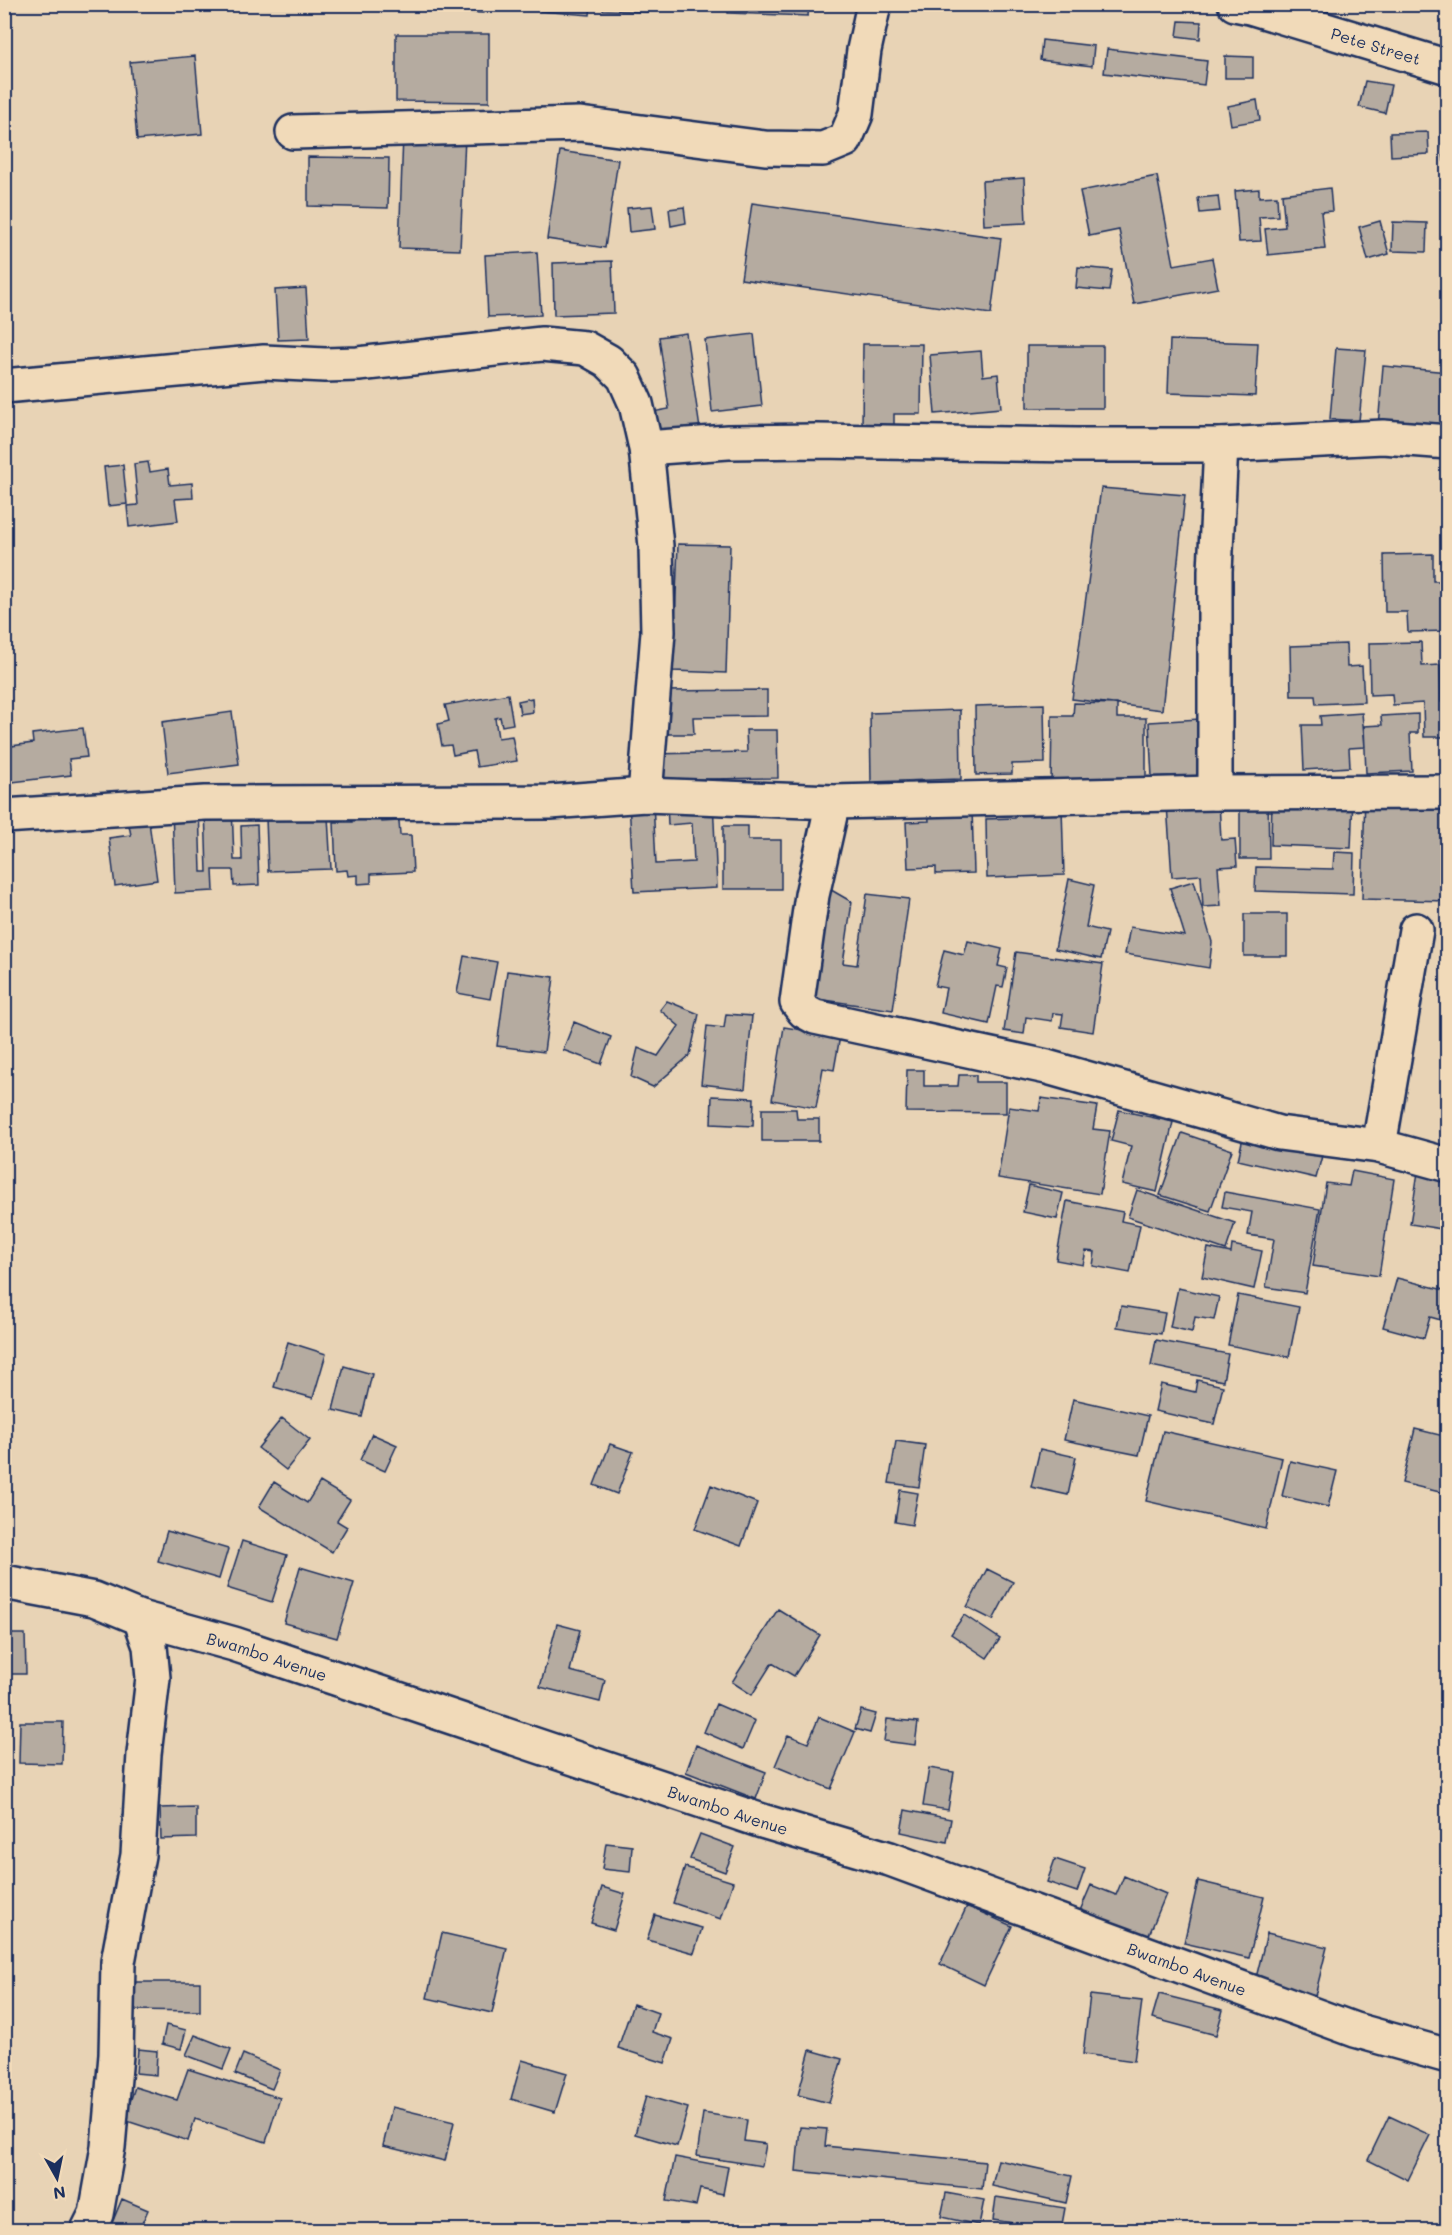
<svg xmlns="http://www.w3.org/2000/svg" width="1452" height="2235" viewBox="0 0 1452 2235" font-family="Mali,sans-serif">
  <rect width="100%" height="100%" fill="#e8d3b5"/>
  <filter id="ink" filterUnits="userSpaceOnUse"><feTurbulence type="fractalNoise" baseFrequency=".0167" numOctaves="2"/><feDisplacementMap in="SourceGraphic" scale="12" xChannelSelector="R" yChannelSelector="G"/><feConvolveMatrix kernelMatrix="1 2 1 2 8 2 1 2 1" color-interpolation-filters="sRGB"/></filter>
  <g filter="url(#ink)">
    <path fill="#b5aba0" stroke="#1b2f5e" stroke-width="1.5" d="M 380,4 L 484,4 L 483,13 L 380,7 Z
      M 540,4 L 591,4 L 590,15 L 540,11 Z
      M 603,4 L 647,4 L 647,12 L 603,10 Z
      M 728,4 L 809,4 L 808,16 L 728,13 Z
      M 1179,21 L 1201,22 L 1200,39 L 1177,36 Z
      M 396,34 L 489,34 L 489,102 L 396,101 Z
      M 1042,40 L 1094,46 L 1092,66 L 1040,60 Z
      M 1107,49 L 1207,61 L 1204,85 L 1104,73 Z
      M 195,56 L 202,134 L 137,140 L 130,62 Z
      M 1225,56 L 1253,57 L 1253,78 L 1225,78 Z
      M 1365,81 L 1391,85 L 1385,113 L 1359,107 Z
      M 1257,100 L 1260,120 L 1231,125 L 1228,106 Z
      M 1428,132 L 1429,154 L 1391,156 L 1390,133 Z
      M 1441,134 L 1448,134 L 1448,160 L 1444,161 Z
      M 403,135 L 465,137 L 460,250 L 399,248 Z
      M 560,151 L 618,160 L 605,248 L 547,239 Z
      M 308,157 L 389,158 L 388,208 L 308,206 Z
      M 1157,176 L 1174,265 L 1212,258 L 1218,288 L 1134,304 L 1119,230 L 1089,236 L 1080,191 Z
      M 1024,178 L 1026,223 L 984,225 L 982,181 Z
      M 1330,188 L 1332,211 L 1321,212 L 1325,249 L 1268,255 L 1265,229 L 1285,227 L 1282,194 Z
      M 1259,189 L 1259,197 L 1277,196 L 1278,216 L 1259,217 L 1261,241 L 1239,242 L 1235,191 Z
      M 1218,196 L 1220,211 L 1200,213 L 1198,198 Z
      M 752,203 L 1001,238 L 991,314 L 741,279 Z
      M 652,206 L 655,229 L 629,232 L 627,208 Z
      M 684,207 L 686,223 L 671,226 L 669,209 Z
      M 1380,221 L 1389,254 L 1368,260 L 1359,227 Z
      M 1393,222 L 1427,223 L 1426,252 L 1392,251 Z
      M 537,252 L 541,315 L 488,317 L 485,255 Z
      M 612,261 L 614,313 L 554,315 L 553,263 Z
      M 1078,267 L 1112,270 L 1109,291 L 1076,288 Z
      M 306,288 L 309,339 L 278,340 L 275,290 Z
      M 686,333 L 700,429 L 655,435 L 652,412 L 669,409 L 659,337 Z
      M 754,334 L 762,406 L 712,412 L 705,340 Z
      M 1170,340 L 1258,343 L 1255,396 L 1168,393 Z
      M 863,344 L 922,344 L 921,414 L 894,414 L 894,426 L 862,426 Z
      M 1027,346 L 1103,346 L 1103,408 L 1027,408 Z
      M 1336,348 L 1366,350 L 1359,421 L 1330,419 Z
      M 981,351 L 983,376 L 998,374 L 1001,408 L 935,414 L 930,355 Z
      M 1383,366 L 1448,372 L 1448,433 L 1378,427 Z
      M 148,462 L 150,472 L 168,469 L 170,485 L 192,483 L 193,498 L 175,499 L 178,521 L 129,527 L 127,506 L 138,505 L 134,464 Z
      M 123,465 L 127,504 L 108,506 L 104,467 Z
      M 1101,488 L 1185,495 L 1162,710 L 1072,699 Z
      M 678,544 L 730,545 L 726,673 L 673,671 Z
      M 1433,554 L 1433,581 L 1446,581 L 1447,631 L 1408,632 L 1407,612 L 1385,612 L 1384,555 Z
      M 1421,642 L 1422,666 L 1440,665 L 1441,702 L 1447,702 L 1448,737 L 1424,737 L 1423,703 L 1393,705 L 1392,694 L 1370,695 L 1369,643 Z
      M 1346,644 L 1347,667 L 1362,666 L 1364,702 L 1316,704 L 1315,696 L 1291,696 L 1290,646 Z
      M 767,690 L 767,716 L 693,717 L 694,734 L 664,734 L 663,691 Z
      M 508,694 L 513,724 L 502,726 L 500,717 L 495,718 L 498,738 L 512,736 L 517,761 L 477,767 L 474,751 L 453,755 L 451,745 L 442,746 L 438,724 L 449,721 L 445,705 Z
      M 532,698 L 533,712 L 520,714 L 518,701 Z
      M 1074,703 L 1117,704 L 1117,718 L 1146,718 L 1146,786 L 1051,785 L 1052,716 L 1073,716 Z
      M 1044,704 L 1045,763 L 1012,764 L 1012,774 L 976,775 L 975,706 Z
      M 960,710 L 961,779 L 871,782 L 870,713 Z
      M 232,712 L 239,764 L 168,773 L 162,722 Z
      M 1362,713 L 1365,747 L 1349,748 L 1350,767 L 1304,770 L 1302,725 L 1321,725 L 1320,716 Z
      M 1418,714 L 1418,733 L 1410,733 L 1412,771 L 1366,773 L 1364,726 L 1382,725 L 1381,716 Z
      M 1200,719 L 1202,782 L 1170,784 L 1169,776 L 1152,777 L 1149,722 Z
      M 83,728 L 87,757 L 69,759 L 71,775 L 4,783 L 4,747 L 33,743 L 32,734 Z
      M 746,730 L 777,730 L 778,778 L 652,780 L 651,754 L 747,752 Z
      M 1272,795 L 1353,797 L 1351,848 L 1271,845 Z
      M 1365,795 L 1448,797 L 1448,901 L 1362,899 Z
      M 1268,796 L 1269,859 L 1240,859 L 1240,797 Z
      M 713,800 L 717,888 L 634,892 L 629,802 L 653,801 L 656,864 L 694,862 L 692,823 L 668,825 L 667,802 Z
      M 1219,802 L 1221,840 L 1235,839 L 1237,866 L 1218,867 L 1221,906 L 1203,907 L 1201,875 L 1172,877 L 1167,805 Z
      M 232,806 L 234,860 L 242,860 L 241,826 L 257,825 L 259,885 L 234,886 L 233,870 L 213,870 L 214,891 L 175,893 L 172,809 L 199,808 L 201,872 L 207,872 L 205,807 Z
      M 1062,808 L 1064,875 L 987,878 L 986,819 L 1015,818 L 1015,809 Z
      M 972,809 L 974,873 L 936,874 L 936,867 L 908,868 L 906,822 L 929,821 L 928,810 Z
      M 381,813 L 382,822 L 399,821 L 400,835 L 411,835 L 413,872 L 371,874 L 371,883 L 358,884 L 358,875 L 348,876 L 347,870 L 336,871 L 334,822 L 352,822 L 351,815 Z
      M 328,817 L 331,869 L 268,871 L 266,818 Z
      M 149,822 L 157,880 L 115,886 L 109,838 L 131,835 L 129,825 Z
      M 723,826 L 748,826 L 748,840 L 781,840 L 781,889 L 723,889 Z
      M 1334,852 L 1354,853 L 1353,894 L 1255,891 L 1256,867 L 1333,869 Z
      M 1069,879 L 1094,885 L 1086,927 L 1107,932 L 1101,959 L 1055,949 Z
      M 1194,881 L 1212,942 L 1209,968 L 1125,954 L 1130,927 L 1185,936 L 1170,888 Z
      M 826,887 L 852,902 L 843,963 L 857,965 L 867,894 L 909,899 L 893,1010 L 811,998 Z
      M 1244,914 L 1287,914 L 1287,956 L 1244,956 Z
      M 968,941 L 1002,949 L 998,966 L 1007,968 L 1003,987 L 997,986 L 989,1024 L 941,1013 L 946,988 L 935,986 L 944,950 L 964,955 Z
      M 1016,952 L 1103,964 L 1093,1032 L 1061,1027 L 1063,1014 L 1053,1013 L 1052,1021 L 1026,1017 L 1024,1034 L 1004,1031 Z
      M 464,956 L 497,962 L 490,999 L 457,993 Z
      M 507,971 L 554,977 L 544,1052 L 497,1046 Z
      M 667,1001 L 699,1014 L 690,1055 L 653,1087 L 631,1077 L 638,1048 L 658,1056 L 679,1026 L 660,1010 Z
      M 726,1014 L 752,1016 L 745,1089 L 701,1084 L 707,1026 L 724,1028 Z
      M 574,1022 L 611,1037 L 601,1064 L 563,1050 Z
      M 784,1027 L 840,1036 L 834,1070 L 823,1068 L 816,1108 L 772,1100 Z
      M 907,1070 L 924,1070 L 924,1086 L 958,1086 L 959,1075 L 976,1075 L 976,1082 L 1006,1082 L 1006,1113 L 906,1112 Z
      M 712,1096 L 754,1098 L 753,1126 L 711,1124 Z
      M 1041,1098 L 1097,1106 L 1093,1129 L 1110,1131 L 1100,1194 L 998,1178 L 1009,1107 L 1039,1111 Z
      M 762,1109 L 796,1109 L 797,1119 L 819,1119 L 819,1141 L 762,1141 Z
      M 1119,1110 L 1173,1122 L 1157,1192 L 1122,1184 L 1131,1146 L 1111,1141 Z
      M 1182,1133 L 1232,1150 L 1210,1211 L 1160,1195 Z
      M 1243,1137 L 1322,1156 L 1316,1178 L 1238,1160 Z
      M 1352,1171 L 1394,1179 L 1379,1276 L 1313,1266 L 1326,1183 L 1349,1186 Z
      M 1418,1172 L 1448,1177 L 1448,1230 L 1410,1224 Z
      M 1029,1185 L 1063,1193 L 1057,1219 L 1023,1212 Z
      M 1137,1190 L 1235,1223 L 1226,1250 L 1128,1217 Z
      M 1225,1192 L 1320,1209 L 1305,1293 L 1266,1287 L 1274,1239 L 1248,1235 L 1252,1212 L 1222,1207 Z
      M 1067,1201 L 1123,1212 L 1121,1221 L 1140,1225 L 1130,1273 L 1093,1266 L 1095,1252 L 1086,1251 L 1083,1265 L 1056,1260 Z
      M 1232,1245 L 1262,1251 L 1254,1289 L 1202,1277 L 1208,1248 L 1231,1253 Z
      M 1397,1278 L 1448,1291 L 1448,1322 L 1430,1317 L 1424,1338 L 1383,1327 Z
      M 1178,1288 L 1219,1297 L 1214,1320 L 1195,1317 L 1192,1332 L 1170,1327 Z
      M 1238,1295 L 1299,1307 L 1289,1357 L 1228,1345 Z
      M 1121,1306 L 1165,1313 L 1161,1334 L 1117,1327 Z
      M 1156,1340 L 1228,1354 L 1223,1381 L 1151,1366 Z
      M 288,1342 L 326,1354 L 313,1398 L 274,1387 Z
      M 344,1366 L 372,1374 L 362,1417 L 333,1410 Z
      M 1197,1380 L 1223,1386 L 1214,1424 L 1155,1411 L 1161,1384 L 1195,1392 Z
      M 1073,1399 L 1148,1416 L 1139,1455 L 1064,1440 Z
      M 282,1418 L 310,1440 L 286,1470 L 258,1448 Z
      M 1415,1429 L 1448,1437 L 1448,1494 L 1402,1483 Z
      M 1163,1431 L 1282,1458 L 1266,1529 L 1146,1501 Z
      M 372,1434 L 397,1445 L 385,1471 L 360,1460 Z
      M 896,1441 L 925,1445 L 919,1487 L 889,1483 Z
      M 610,1444 L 633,1452 L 617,1494 L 594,1485 Z
      M 1040,1449 L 1076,1457 L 1068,1495 L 1031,1487 Z
      M 1290,1461 L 1337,1471 L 1328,1507 L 1282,1496 Z
      M 274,1482 L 307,1503 L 320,1482 L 350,1500 L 337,1521 L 347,1527 L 332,1552 L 259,1507 Z
      M 711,1485 L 757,1503 L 741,1546 L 695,1529 Z
      M 900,1490 L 918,1493 L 912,1525 L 895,1522 Z
      M 167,1531 L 228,1549 L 219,1579 L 158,1561 Z
      M 242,1541 L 287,1555 L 272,1602 L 227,1588 Z
      M 300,1567 L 354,1583 L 337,1638 L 284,1623 Z
      M 987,1569 L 1013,1582 L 993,1620 L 967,1607 Z
      M 778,1609 L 820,1635 L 794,1676 L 772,1663 L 752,1695 L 732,1682 Z
      M 964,1615 L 1000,1639 L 987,1658 L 951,1634 Z
      M 557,1624 L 580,1630 L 570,1671 L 605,1680 L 600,1702 L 540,1687 Z
      M 4,1634 L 25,1634 L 26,1674 L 4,1674 Z
      M 716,1704 L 755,1721 L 743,1749 L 704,1732 Z
      M 861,1710 L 876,1714 L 870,1733 L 855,1729 Z
      M 819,1717 L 855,1732 L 831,1789 L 775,1766 L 788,1735 L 808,1743 Z
      M 887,1719 L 918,1722 L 915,1745 L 884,1741 Z
      M 20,1722 L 63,1722 L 62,1764 L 19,1763 Z
      M 696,1745 L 766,1772 L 756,1799 L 686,1772 Z
      M 929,1768 L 954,1772 L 948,1810 L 923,1806 Z
      M 196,1807 L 196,1838 L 161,1839 L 160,1808 Z
      M 905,1810 L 951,1819 L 947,1842 L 901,1832 Z
      M 700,1834 L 735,1847 L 725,1872 L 690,1859 Z
      M 606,1843 L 632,1846 L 630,1872 L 602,1869 Z
      M 1055,1859 L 1085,1869 L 1077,1892 L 1047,1882 Z
      M 685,1867 L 733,1882 L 721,1919 L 673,1903 Z
      M 1124,1876 L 1166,1894 L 1144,1947 L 1076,1920 L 1091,1885 L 1116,1895 Z
      M 1198,1881 L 1264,1897 L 1249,1958 L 1184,1943 Z
      M 602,1887 L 625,1894 L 614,1930 L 591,1923 Z
      M 967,1906 L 1012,1926 L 984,1985 L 940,1964 Z
      M 655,1915 L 702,1928 L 694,1953 L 647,1940 Z
      M 442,1933 L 507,1948 L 492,2013 L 427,1998 Z
      M 1267,1933 L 1327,1947 L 1315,1996 L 1255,1982 Z
      M 131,1982 L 200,1982 L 200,2011 L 131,2010 Z
      M 1159,1994 L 1223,2010 L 1216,2035 L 1152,2018 Z
      M 1090,1995 L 1142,2001 L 1134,2061 L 1083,2054 Z
      M 633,2004 L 658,2013 L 652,2032 L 673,2039 L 665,2063 L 618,2048 Z
      M 166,2025 L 186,2030 L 181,2049 L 162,2044 Z
      M 195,2035 L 231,2049 L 223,2069 L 186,2055 Z
      M 138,2049 L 157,2051 L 156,2075 L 136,2073 Z
      M 810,2050 L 842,2059 L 829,2103 L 798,2095 Z
      M 243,2054 L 280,2070 L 272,2089 L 235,2074 Z
      M 522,2060 L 567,2073 L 555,2112 L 511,2099 Z
      M 188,2069 L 280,2098 L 266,2142 L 195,2119 L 188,2141 L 124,2120 L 135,2087 L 177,2100 Z
      M 646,2096 L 688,2108 L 677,2146 L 635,2134 Z
      M 392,2107 L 454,2122 L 445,2161 L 383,2146 Z
      M 703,2113 L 747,2120 L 744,2141 L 766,2144 L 762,2166 L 697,2156 Z
      M 1389,2116 L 1430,2135 L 1408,2180 L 1368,2160 Z
      M 800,2127 L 827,2129 L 825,2146 L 985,2162 L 982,2189 L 796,2171 Z
      M 675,2157 L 728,2167 L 723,2194 L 700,2189 L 696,2206 L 666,2201 Z
      M 998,2160 L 1072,2176 L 1066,2203 L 992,2186 Z
      M 946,2193 L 984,2200 L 979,2225 L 941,2217 Z
      M 996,2197 L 1065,2208 L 1061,2230 L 993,2220 Z
      M 122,2199 L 148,2210 L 139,2230 L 109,2230 Z"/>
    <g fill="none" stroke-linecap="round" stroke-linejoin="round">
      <defs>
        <g id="minor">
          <path id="s1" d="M 1235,4 L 1250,7 L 1448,67"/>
          <path d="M 293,132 L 580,124 L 765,148 L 823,149 L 845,140 L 856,114 L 864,50 L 874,4"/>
          <path d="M 4,386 L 264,362 L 325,365 L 358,364 L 542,344 L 585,348 L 608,361 L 624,377 L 636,404 L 646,448 L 656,546 L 658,632 L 645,795"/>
          <path d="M 646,448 L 728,442 L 817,441 L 1077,445 L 1221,445 L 1383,437 L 1448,442"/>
          <path d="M 1215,793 L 1215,571 L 1221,445"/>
          <path d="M 833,802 L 812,895 L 797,1002 L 804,1011 L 815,1017 L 1047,1067 L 1279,1133 L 1379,1146 L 1448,1165"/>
          <path d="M 4,816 L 205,803 L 550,802 L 645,795 L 833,802 L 1215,793 L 1448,792"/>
          <path d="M 1379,1146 L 1416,930"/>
          <path id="s2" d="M 4,1582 L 94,1599 L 140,1618 L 234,1644 L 762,1821 L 890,1859 L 1355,2030 L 1448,2056"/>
          <path d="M 88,2230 L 96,2214 L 108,2147 L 116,2055 L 118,1962 L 138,1855 L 144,1754 L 153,1678 L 150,1646 L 140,1618"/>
        </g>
      </defs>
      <use href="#minor" stroke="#1b2f5e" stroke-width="38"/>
      <use href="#minor" stroke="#f1dab9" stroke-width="33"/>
    </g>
  </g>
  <g text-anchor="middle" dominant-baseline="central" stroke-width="4.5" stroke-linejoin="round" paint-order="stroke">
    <g font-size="16" fill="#1b2f5e" stroke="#f1dab9">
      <text stroke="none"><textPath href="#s1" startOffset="147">Pete Street</textPath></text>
      <text stroke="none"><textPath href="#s2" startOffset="274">Bwambo Avenue</textPath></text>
      <text stroke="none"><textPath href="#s2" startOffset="760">Bwambo Avenue</textPath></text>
      <text stroke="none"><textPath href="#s2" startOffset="1246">Bwambo Avenue</textPath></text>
    </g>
  </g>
  <rect width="1452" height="2235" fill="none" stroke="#f1dab9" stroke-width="24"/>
  <rect x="12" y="12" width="1428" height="2211" fill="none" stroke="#1b2f5e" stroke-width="2" filter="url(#ink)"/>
  <g transform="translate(57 2178) rotate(171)" stroke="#f1dab9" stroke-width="4.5" paint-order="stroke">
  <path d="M0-4.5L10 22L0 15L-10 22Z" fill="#1b2f5e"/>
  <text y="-9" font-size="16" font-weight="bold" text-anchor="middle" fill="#1b2f5e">N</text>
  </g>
</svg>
